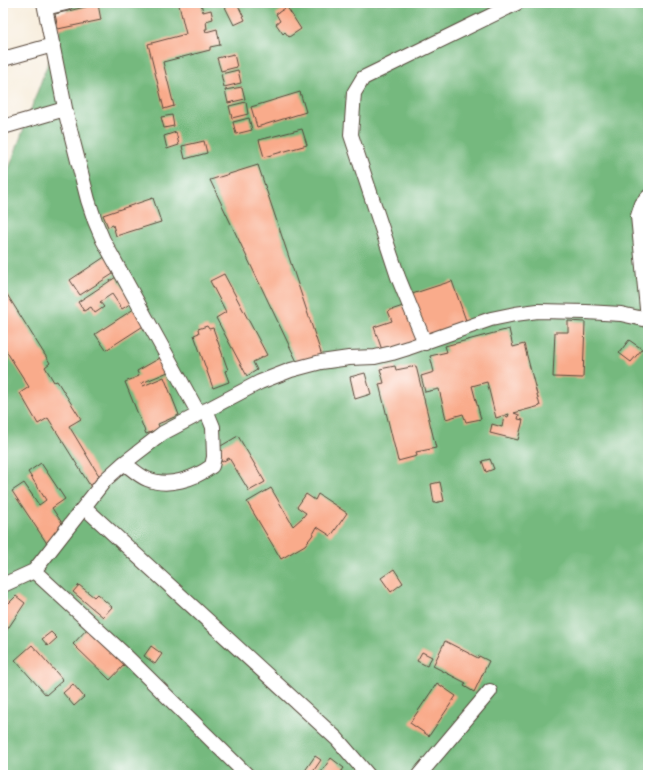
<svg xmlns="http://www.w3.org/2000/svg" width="651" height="778" viewBox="0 0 651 778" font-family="Pangolin,sans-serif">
  <rect width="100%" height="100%" fill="#fff"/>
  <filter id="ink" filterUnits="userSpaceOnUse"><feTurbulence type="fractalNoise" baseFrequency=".025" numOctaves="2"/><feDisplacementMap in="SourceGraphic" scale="8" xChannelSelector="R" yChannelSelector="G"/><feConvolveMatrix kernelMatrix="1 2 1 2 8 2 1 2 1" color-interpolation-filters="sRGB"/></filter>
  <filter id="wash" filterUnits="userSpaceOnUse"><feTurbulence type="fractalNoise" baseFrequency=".012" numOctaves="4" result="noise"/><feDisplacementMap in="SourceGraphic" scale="16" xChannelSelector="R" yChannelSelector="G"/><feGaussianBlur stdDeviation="0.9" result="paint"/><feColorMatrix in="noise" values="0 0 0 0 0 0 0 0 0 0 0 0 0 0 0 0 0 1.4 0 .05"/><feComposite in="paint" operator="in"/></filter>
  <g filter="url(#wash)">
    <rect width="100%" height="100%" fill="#f7eddc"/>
    <path fill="#75b97e" stroke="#58724e" d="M 70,3 L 648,3 L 648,775 L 3,775 L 3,185 Z"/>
    <g id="blocks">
      <path fill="#f9ab8b" d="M 185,3 L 201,3 L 203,12 L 211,10 L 213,19 L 206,21 L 207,29 L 205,29 L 206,32 L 217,29 L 220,45 L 210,47 L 210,50 L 163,62 L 174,106 L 164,109 L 148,44 L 186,34 L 179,5 Z
        M 234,3 L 237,3 L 245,20 L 234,25 L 225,7 Z
        M 98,4 L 101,20 L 58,29 L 55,14 Z
        M 287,7 L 301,29 L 289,37 L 285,32 L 283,34 L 276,24 L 280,21 L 276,14 Z
        M 234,54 L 237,67 L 221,71 L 217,58 Z
        M 238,70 L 241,83 L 224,87 L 221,74 Z
        M 242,87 L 245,99 L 228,103 L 225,90 Z
        M 300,92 L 306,112 L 257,127 L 251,107 Z
        M 246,102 L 248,114 L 232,118 L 229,106 Z
        M 172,115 L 174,126 L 164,128 L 161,117 Z
        M 249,118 L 252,130 L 236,134 L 233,122 Z
        M 302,129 L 307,145 L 264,157 L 259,140 Z
        M 176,132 L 179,145 L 167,149 L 164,136 Z
        M 204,141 L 207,153 L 185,159 L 182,146 Z
        M 258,165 L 323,359 L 299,366 L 210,180 Z
        M 153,198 L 161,222 L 116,236 L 113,225 L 108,227 L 103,215 Z
        M 106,256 L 116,272 L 80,295 L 70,280 Z
        M 224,274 L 267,355 L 253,362 L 257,370 L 247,376 L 216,318 L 226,312 L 210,281 Z
        M 116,277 L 133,302 L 122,309 L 112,294 L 100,302 L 104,307 L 95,313 L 91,307 L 84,311 L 78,302 Z
        M 452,281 L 468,326 L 427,339 L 412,294 Z
        M 3,288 L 50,363 L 45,367 L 54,382 L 57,381 L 81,419 L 69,426 L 98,474 L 103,480 L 94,492 L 48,418 L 38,424 L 20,393 L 29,387 L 3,346 Z
        M 406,305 L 418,341 L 383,353 L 374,327 L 392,321 L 388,311 Z
        M 137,307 L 148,323 L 106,350 L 95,334 Z
        M 568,321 L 585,322 L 583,378 L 553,377 L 555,332 L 568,332 Z
        M 207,326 L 209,329 L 213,328 L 228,370 L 225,371 L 229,382 L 213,388 L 194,335 L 199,333 L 198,329 Z
        M 509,329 L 513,347 L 524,344 L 540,406 L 514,413 L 519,415 L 518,419 L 523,420 L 518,440 L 490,433 L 492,424 L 502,427 L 504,416 L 508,417 L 509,414 L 496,418 L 487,382 L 472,386 L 481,419 L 466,422 L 463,414 L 446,419 L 439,389 L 425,392 L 421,376 L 434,372 L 430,356 L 447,352 L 445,346 Z
        M 629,340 L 642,349 L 631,362 L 619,353 Z
        M 160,358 L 168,372 L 142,383 L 143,386 L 164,377 L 179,415 L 158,424 L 160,429 L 146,434 L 125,382 L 139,376 L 137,371 Z
        M 395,366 L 396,370 L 416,366 L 436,448 L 416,452 L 417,456 L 398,461 L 379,384 L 384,383 L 380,369 Z
        M 365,373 L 371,394 L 355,399 L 350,377 Z
        M 238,436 L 265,482 L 249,491 L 229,458 L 222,462 L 214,450 Z
        M 490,459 L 494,469 L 486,472 L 482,461 Z
        M 41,463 L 65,499 L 52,508 L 62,523 L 50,548 L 12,491 L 24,483 L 39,505 L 46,500 L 28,472 Z
        M 440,482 L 444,501 L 434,503 L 431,484 Z
        M 271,488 L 293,526 L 303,517 L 306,513 L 297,507 L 306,494 L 315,500 L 318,494 L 347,513 L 331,536 L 317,527 L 312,536 L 305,545 L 281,559 L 247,502 Z
        M 394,569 L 403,583 L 391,592 L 381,578 Z
        M 79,585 L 94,597 L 97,594 L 112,607 L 103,617 L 73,592 Z
        M 16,596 L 25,603 L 3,636 L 3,601 L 5,599 L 9,603 Z
        M 88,628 L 125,664 L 110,680 L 73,644 Z
        M 51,632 L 57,638 L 48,646 L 42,639 Z
        M 445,641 L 478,658 L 479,656 L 489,661 L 474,692 L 464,686 L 466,683 L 433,666 Z
        M 32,645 L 63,680 L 46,695 L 15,660 Z
        M 151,646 L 162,654 L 155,664 L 144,656 Z
        M 422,652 L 432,657 L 427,666 L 417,661 Z
        M 437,683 L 456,696 L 429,736 L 410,723 Z
        M 73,684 L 84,697 L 74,706 L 63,693 Z
        M 315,756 L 321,760 L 312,773 L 311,775 L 302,775 Z
        M 331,758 L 344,768 L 339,775 L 319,775 Z"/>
    </g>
  </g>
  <g filter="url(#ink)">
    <use href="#blocks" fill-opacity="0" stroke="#57473a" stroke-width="1"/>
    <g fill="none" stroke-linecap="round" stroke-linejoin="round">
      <defs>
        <path id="minor" d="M 44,3 L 67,118 L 88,200 L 95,221 L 103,240 L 199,414
          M 45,8 L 66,3
          M 3,59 L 53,45
          M 3,127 L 65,109
          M 648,197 L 642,204 L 638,216 L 648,319
          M 425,343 L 398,277 L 351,135 L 354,93 L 363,78 L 517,3
          M 124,463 C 131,468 139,476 147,479 C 168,488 194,479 212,466 L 214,457 L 213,427 L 206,410
          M 84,507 L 337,739 L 368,775
          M 34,571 L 124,654 L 247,775
          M 3,585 L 34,571 L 105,480 L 124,463 L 163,433 L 260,382 L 291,370 L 321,362 L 349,358 L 375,357 L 392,353 L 408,348 L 491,319 L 515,314 L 538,311 L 586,312 L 621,314 L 648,320
          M 419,775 L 490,691"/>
      </defs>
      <use href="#minor" stroke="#57473a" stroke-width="16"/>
      <use href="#minor" stroke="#fff" stroke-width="14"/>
    </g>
  </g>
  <rect width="651" height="778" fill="none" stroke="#fff" stroke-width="16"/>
</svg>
